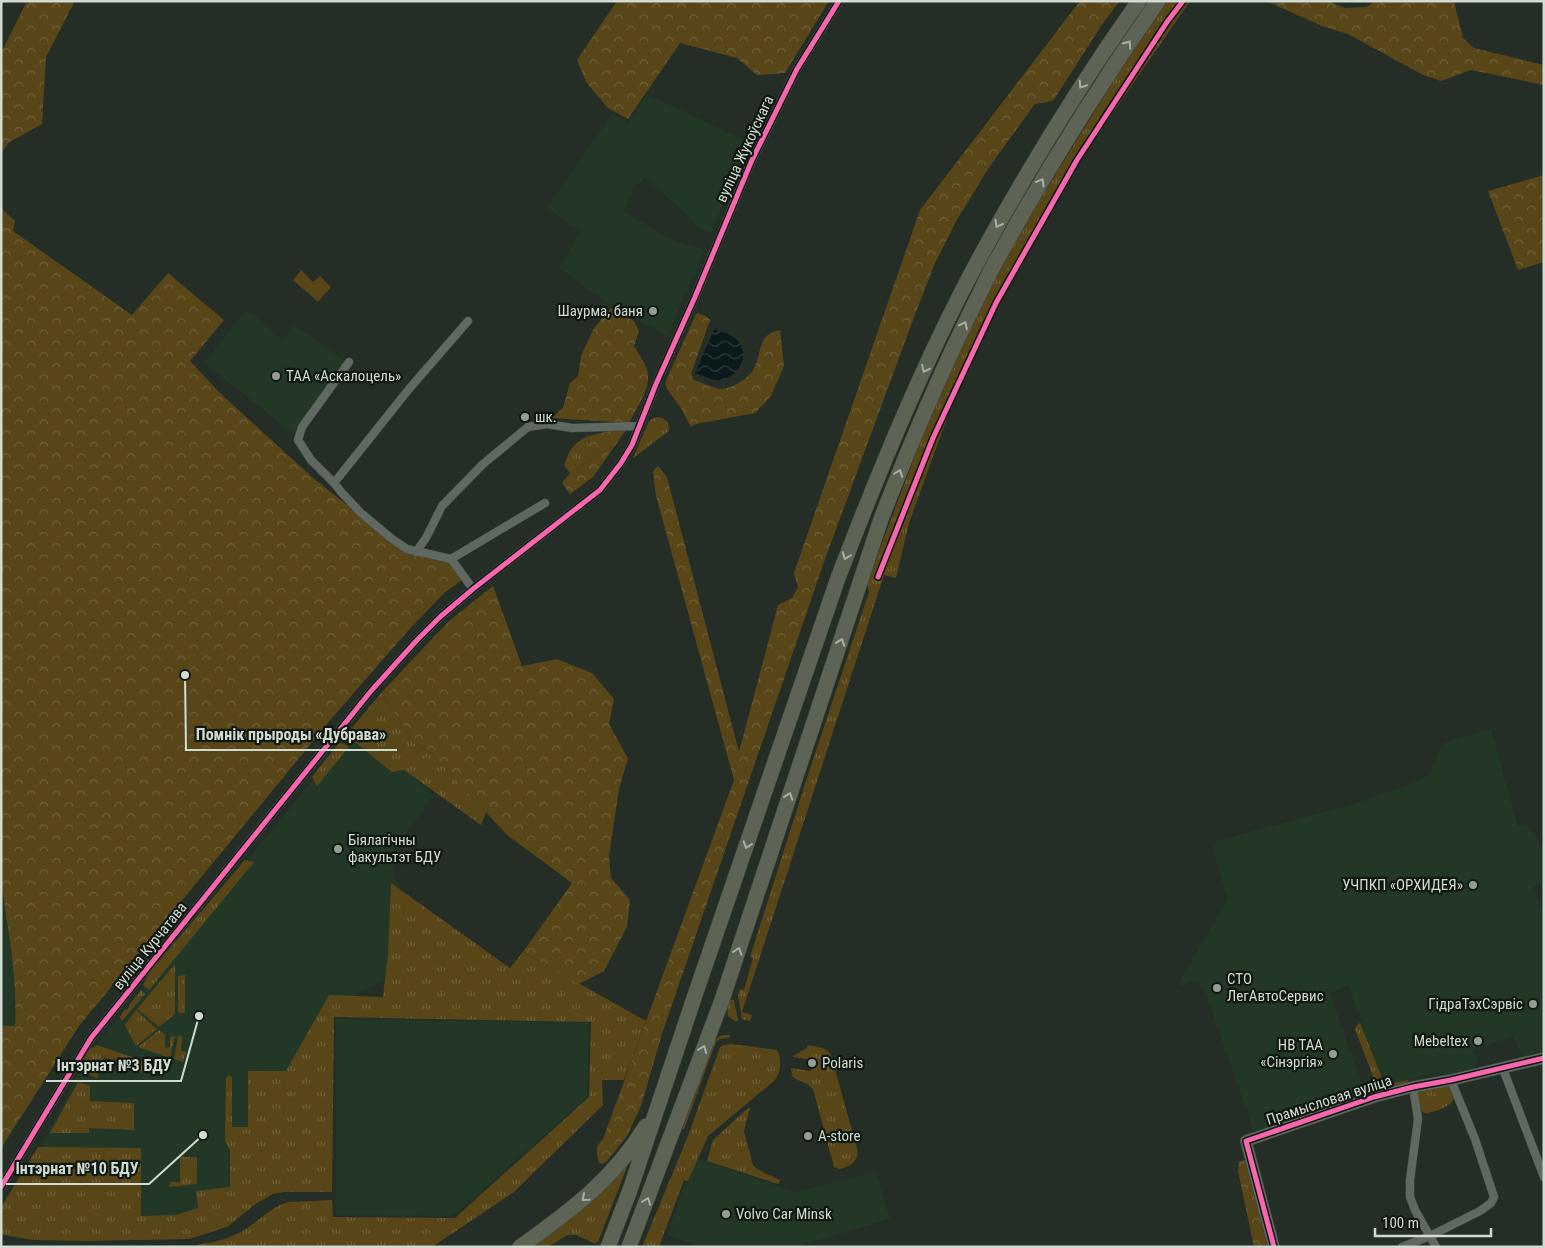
<svg xmlns="http://www.w3.org/2000/svg" width="1545" height="1248" viewBox="0 0 1545 1248" font-family="'Roboto Condensed',sans-serif">
  <defs>
    <pattern id="grass-tufts" width="24" height="20" patternUnits="userSpaceOnUse" patternTransform="scale(1.25)"><rect width="24" height="20" fill="#584619"/><path d="M3 7l-1-3M5 7V3M7 7l1-3M15 17l-1-3M17 17v-4M19 17l1-3" fill="none" stroke="#6f6039"/></pattern>
    <pattern id="forest-crowns" width="20" height="18" patternUnits="userSpaceOnUse" patternTransform="scale(1.25)"><rect width="20" height="18" fill="#584619"/><path d="M2 6a3 3 0 1 1 6 0M12 15a3 3 0 1 1 6 0" fill="none" stroke="#6f6039"/></pattern>
    <pattern id="water-waves" width="16" height="10" patternUnits="userSpaceOnUse" patternTransform="scale(1.25)"><rect width="16" height="10" fill="#0a191b"/><path d="M0 5q4-4 8 0t8 0" fill="none" stroke="#2d3a3b"/></pattern>
  </defs>
  <rect width="100%" height="100%" fill="#242e26"/>
  <path fill="#223725" d="M 647,94 L 750,143 L 711,233 L 698,228 L 686,213 L 645,178 L 633,188 L 624,212 L 671,239 L 705,250 L 667,336 L 610,305 L 559,268 L 580,232 L 547,207 L 612,114 L 628,123 Z
    M 246,310 L 256,316 L 282,340 L 295,325 L 344,360 L 344,364 L 294,434 L 204,363 Z
    M 1491,729 L 1518,826 L 1526,824 L 1536,835 L 1544,855 L 1544,882 L 1533,887 L 1544,913 L 1544,1052 L 1523,1057 L 1513,1036 L 1473,1050 L 1478,1060 L 1475,1069 L 1455,1076 L 1438,1073 L 1385,1085 L 1360,1023 L 1362,1022 L 1348,986 L 1330,993 L 1363,1088 L 1322,1101 L 1321,1097 L 1315,1099 L 1316,1111 L 1258,1131 L 1253,1129 L 1206,994 L 1204,994 L 1199,980 L 1180,986 L 1179,982 L 1228,899 L 1212,848 L 1216,841 L 1350,805 L 1419,781 L 1430,774 L 1440,748 L 1446,742 Z
    M 360,733 L 434,795 L 393,851 L 393,877 L 400,886 L 397,973 L 323,1012 L 239,1197 L 177,1222 L 133,1225 L 38,1152 L 89,1054 L 340,747 Z
    M 1,878 L 13,968 L 79,1026 L 1,1150 Z
    M 336,1019 L 589,1023 L 587,1097 L 453,1216 L 336,1215 Z
    M 695,1157 L 795,1192 L 876,1172 L 890,1219 L 795,1247 L 692,1247 L 693,1244 L 667,1235 Z"/>
  <path fill="url(#grass-tufts)" d="M 1167,1 L 1190,1 L 1082,158 L 989,323 L 952,404 L 909,523 L 896,578 L 884,575 L 742,1012 L 752,1015 L 750,1021 L 742,1019 L 738,996 L 740,989 L 744,990 L 753,958 L 750,957 L 805,784 L 869,592 L 867,583 L 922,437 L 984,295 L 1045,191 L 1114,80 Z
    M 658,417 L 662,418 L 668,422 L 669,431 L 633,458 L 648,423 L 652,419 Z
    M 588,436 L 589,448 L 600,454 L 570,473 L 564,465 C 571,448 572,444 588,436 Z
    M 381,693 L 415,744 L 430,752 L 486,812 L 481,825 L 404,770 L 392,772 L 346,735 Z
    M 342,743 L 349,747 L 317,786 L 312,777 L 338,744 Z
    M 245,860 L 254,862 L 149,990 L 143,985 L 149,973 Z
    M 391,883 L 510,968 L 523,952 L 646,1021 L 624,1080 L 602,1080 L 603,1105 L 514,1192 L 432,1247 L 59,1247 L 197,1245 C 216,1242 229,1239 246,1229 C 260,1220 272,1206 289,1202 L 332,1200 L 333,1217 L 455,1218 L 589,1097 L 591,1022 L 334,1017 L 332,1192 L 284,1192 L 273,1194 L 257,1203 L 227,1227 L 189,1239 L 84,1241 L 34,1240 L 4,1235 L 1,1233 L 1,1207 L 38,1147 L 141,1148 L 141,1216 L 176,1215 L 198,1208 L 196,1191 L 230,1187 L 230,1150 L 225,1141 L 226,1078 L 229,1075 L 232,1078 L 232,1127 L 248,1127 L 248,1071 L 286,1071 L 329,995 L 383,997 L 388,954 Z
    M 175,964 L 175,1014 L 159,1027 L 137,1009 Z
    M 185,975 L 185,1013 L 178,1013 L 178,976 Z
    M 141,990 L 145,994 L 122,1021 L 120,1017 L 125,1009 L 127,1010 L 130,1006 L 129,1005 Z
    M 728,999 L 734,1000 L 738,1020 L 736,1022 L 728,1016 L 727,1006 Z
    M 136,1010 L 157,1029 L 136,1046 L 125,1025 Z
    M 1360,1023 L 1385,1085 L 1408,1080 L 1409,1083 L 1383,1090 L 1377,1087 L 1355,1029 L 1357,1025 Z
    M 159,1030 L 165,1035 L 165,1048 L 170,1047 L 170,1037 L 175,1036 L 170,1058 L 138,1047 Z
    M 722,1035 L 730,1035 L 730,1038 L 720,1039 L 716,1042 L 684,1129 L 682,1129 L 712,1045 L 716,1039 Z
    M 178,1036 L 182,1036 L 181,1051 L 186,1052 L 183,1062 L 174,1059 Z
    M 731,1044 L 777,1050 C 782,1058 781,1074 774,1081 L 708,1136 L 688,1181 L 684,1180 L 659,1247 L 642,1247 L 688,1136 L 720,1047 L 723,1045 Z
    M 97,1045 L 149,1063 L 145,1074 L 104,1057 L 97,1078 L 76,1069 L 88,1050 Z
    M 808,1045 C 817,1047 826,1046 831,1055 L 858,1152 C 857,1163 849,1167 839,1169 L 834,1167 L 813,1089 C 807,1081 798,1082 792,1076 L 791,1068 L 811,1071 L 812,1060 L 792,1057 L 807,1048 Z
    M 78,1082 L 90,1086 L 90,1101 L 134,1103 L 134,1130 L 89,1128 L 89,1133 L 50,1133 Z
    M 1451,1086 C 1452,1089 1454,1094 1454,1097 C 1454,1106 1431,1114 1424,1113 C 1418,1107 1416,1098 1418,1089 Z
    M 748,1108 L 750,1108 L 744,1131 L 753,1165 L 757,1169 L 780,1180 L 778,1184 L 707,1161 L 713,1140 Z
    M 180,1157 L 197,1157 L 197,1184 L 169,1187 L 171,1182 L 180,1182 Z
    M 627,1160 L 629,1162 L 598,1242 L 594,1243 L 576,1235 L 568,1235 L 547,1247 L 528,1247 Z"/>
  <path fill="url(#forest-crowns)" d="M 27,1 L 75,1 L 46,57 L 42,124 L 8,143 L 1,154 L 1,53 Z
    M 617,1 L 829,1 L 785,73 L 757,75 L 737,58 L 680,43 L 628,119 L 608,108 L 586,82 L 577,60 Z
    M 1080,1 L 1120,1 L 1103,23 L 1055,98 C 1048,105 1041,101 1034,105 L 990,166 L 958,218 L 935,263 L 913,320 L 824,562 L 662,1034 L 641,1106 L 627,1136 L 607,1161 L 602,1164 L 599,1163 C 596,1153 595,1147 603,1139 L 734,780 L 656,496 L 653,471 L 658,466 L 667,477 L 739,752 L 778,605 L 792,598 L 798,587 L 794,573 L 920,210 Z
    M 1266,1 L 1327,1 L 1345,8 L 1367,7 L 1375,1 L 1454,1 L 1463,38 L 1474,48 L 1544,65 L 1544,85 L 1471,70 L 1441,81 L 1423,75 L 1348,34 L 1322,26 Z
    M 1544,175 L 1544,262 L 1518,270 L 1488,191 Z
    M 1,208 L 15,221 L 13,231 L 132,315 L 168,273 L 224,320 L 190,361 L 220,393 L 313,478 L 402,549 L 449,561 L 462,580 L 443,594 L 406,633 L 332,718 L 79,1026 L 1,1148 L 1,1025 L 15,1026 C 18,978 7,927 1,879 Z
    M 611,308 L 634,321 L 639,331 L 634,346 C 638,353 643,360 646,367 C 654,385 637,407 629,423 L 552,418 L 563,408 L 570,383 L 578,376 L 581,356 L 594,328 Z
    M 698,313 L 706,316 L 710,320 L 691,374 L 694,380 C 701,382 713,388 720,389 C 731,389 748,379 753,370 C 763,355 755,335 780,330 L 784,366 L 771,396 L 755,413 L 696,424 L 691,427 L 681,408 L 667,389 L 665,383 L 696,314 Z
    M 614,430 L 626,430 L 593,477 L 570,494 L 562,483 L 570,473 L 600,454 L 589,448 L 588,436 Z
    M 493,586 L 522,666 L 557,659 L 592,673 L 614,699 L 609,724 L 628,758 L 619,789 L 609,856 L 611,878 L 630,900 L 627,927 L 604,971 L 579,984 L 523,952 L 572,883 L 507,835 L 430,752 L 415,744 L 381,693 L 448,622 Z
    M 1245,1160 L 1268,1247 L 1254,1247 L 1238,1171 L 1239,1161 Z"/>
  <path fill="#584619" d="M 301,270 L 313,282 L 320,276 L 331,287 L 318,302 L 293,280 Z"/>
  <path fill="url(#water-waves)" d="M 714,329 C 723,332 732,334 738,341 C 751,357 737,379 718,380 C 711,380 702,375 695,373 Z"/>
  <g fill="none" stroke-linecap="round" stroke-linejoin="round">
    <defs>
      <path id="street" d="M 349,362 L 302,427 L 298,440 L 311,460 L 334,483 L 342,493 L 361,513 L 392,539 L 407,549 L 451,559 L 473,589
        M 334,483 L 409,389 L 468,321
        M 416,552 L 426,538 L 442,506 L 483,464 L 528,427 L 547,424 L 572,428 L 639,426
        M 451,559 L 545,503
        M 1503,1069 L 1544,1177
        M 1413,1087 L 1418,1119 L 1410,1180 L 1410,1197 L 1415,1210 L 1436,1247
        M 1,1187 L 91,1038 L 371,691 L 417,640 L 440,617 L 473,589 L 600,490 L 621,463 L 632,445 L 656,384 L 695,297 L 752,160 L 797,69 L 839,1
        M 1402,1247 L 1430,1236 L 1480,1211 L 1491,1203 L 1494,1197 L 1475,1139 L 1451,1080"/>
      <path id="secondary" d="M 1274,1247 L 1246,1141 L 1374,1097 L 1413,1087 L 1451,1080 L 1544,1058"/>
      <path id="highway" d="M 520,1247 C 569,1212 614,1179 646,1126
        M 608,1247 L 630,1190 L 694,998 L 838,578 C 881,466 928,351 986,246 C 1033,161 1083,80 1139,1
        M 629,1247 L 722,1000 L 881,519 C 909,447 937,380 971,311 C 981,292 989,272 1000,254 C 1048,167 1101,83 1158,1"/>
    </defs>
    <use href="#street" stroke="#414942" stroke-width="9"/>
    <use href="#secondary" stroke="#414942" stroke-width="12"/>
    <use href="#highway" stroke="#414942" stroke-width="16"/>
    <use href="#street" stroke="#606862" stroke-width="8"/>
    <use href="#secondary" stroke="#606862" stroke-width="11"/>
    <use href="#highway" stroke="#5d6455" stroke-width="15"/>
    <path stroke="#5f655f" stroke-width="2.5" stroke-dasharray="9 9" stroke-linecap="butt" d="M 1,4 L 2,1"/>
    <defs>
      <path id="cycleway" d="M 878,577 L 933,438 L 996,303 L 1077,160 L 1167,22 L 1183,1
        M 1,1187 L 91,1038 L 371,691 L 417,640 L 440,617 L 473,589 L 600,490 L 621,463 L 632,445 L 656,384 L 695,297 L 752,160 L 797,69 L 839,1
        M 1274,1247 L 1246,1141 L 1374,1097 L 1413,1087 L 1451,1080 L 1544,1058"/>
    </defs>
    <use href="#cycleway" stroke="#101711" stroke-width="8"/>
    <use href="#cycleway" stroke="#f766af" stroke-width="5"/>
  </g>
  <defs><path id="oneway-chevron" d="M-2-3.5L2.5 0L-2 3.5" fill="none" stroke-width="1.6" stroke-linecap="round" stroke-linejoin="round" transform="scale(1.25)"/></defs>
  <g stroke="#a8b1a6">
    <use href="#oneway-chevron" transform="translate(1128 44) rotate(-55)"/>
    <use href="#oneway-chevron" transform="translate(1082 85) rotate(123)"/>
    <use href="#oneway-chevron" transform="translate(1041 182) rotate(-59)"/>
    <use href="#oneway-chevron" transform="translate(998 224) rotate(120)"/>
    <use href="#oneway-chevron" transform="translate(964 325) rotate(-64)"/>
    <use href="#oneway-chevron" transform="translate(925 369) rotate(115)"/>
    <use href="#oneway-chevron" transform="translate(899 473) rotate(-69)"/>
    <use href="#oneway-chevron" transform="translate(846 556) rotate(111)"/>
    <use href="#oneway-chevron" transform="translate(841 642) rotate(-71)"/>
    <use href="#oneway-chevron" transform="translate(789 796) rotate(-71)"/>
    <use href="#oneway-chevron" transform="translate(747 845) rotate(109)"/>
    <use href="#oneway-chevron" transform="translate(738 951) rotate(-72)"/>
    <use href="#oneway-chevron" transform="translate(703 1049) rotate(-69)"/>
    <use href="#oneway-chevron" transform="translate(585 1198) rotate(139)"/>
    <use href="#oneway-chevron" transform="translate(647 1201) rotate(-69)"/>
  </g>
  <g fill="#949e95" stroke="#101711" stroke-width="2">
    <circle cx="653" cy="311" r="5"/>
    <circle cx="276" cy="376" r="5"/>
    <circle cx="525" cy="417" r="5"/>
    <circle cx="338" cy="849" r="5"/>
    <circle cx="1473" cy="885" r="5"/>
    <circle cx="1217" cy="988" r="5"/>
    <circle cx="1533" cy="1004" r="5"/>
    <circle cx="1478" cy="1041" r="5"/>
    <circle cx="1333" cy="1054" r="5"/>
    <circle cx="812" cy="1063" r="5"/>
    <circle cx="808" cy="1136" r="5"/>
    <circle cx="726" cy="1214" r="5"/>
  </g>
  <g text-anchor="middle" dominant-baseline="central" stroke-width="4.5" stroke-linejoin="round" paint-order="stroke">
    <g font-size="15" fill="#d1dbd1" stroke="#101711">
      <text transform="translate(745 149) rotate(-65)">вуліца Жукоўскага</text>
      <text transform="translate(150 946) rotate(-51)">вуліца Курчатава</text>
      <text transform="translate(1329 1100) rotate(-18)">Прамысловая вуліца</text>
    </g>
    <g font-size="15" fill="#d1dbd1" stroke="#101711" text-anchor="start">
      <text x="643" y="311" text-anchor="end">Шаурма, баня</text>
      <text x="286" y="376">ТАА «Аскалоцель»</text>
      <text x="535" y="417">шк.</text>
      <text x="348" y="840">Біялагічны<tspan x="348" dy="17">факультэт БДУ</tspan></text>
      <text x="1463" y="885" text-anchor="end">УЧПКП «ОРХИДЕЯ»</text>
      <text x="1227" y="979">СТО<tspan x="1227" dy="17">ЛегАвтоСервис</tspan></text>
      <text x="1523" y="1004" text-anchor="end">ГідраТэхСэрвіс</text>
      <text x="1468" y="1041" text-anchor="end">Mebeltex</text>
      <text x="1323" y="1045" text-anchor="end">НВ ТАА<tspan x="1323" dy="17">«Сінэргія»</tspan></text>
      <text x="822" y="1063">Polaris</text>
      <text x="818" y="1136">А-store</text>
      <text x="736" y="1214">Volvo Car Minsk</text>
    </g>
  </g>
  <path fill="none" stroke="#d1dbd1" stroke-width="2" d="M185 675L186 750H397M199 1016L181 1081H46M203 1135L149 1184H6"/>
  <g fill="#d1dbd1" stroke="#101711" stroke-width="2">
    <circle cx="185" cy="675" r="5"/>
    <circle cx="199" cy="1016" r="5"/>
    <circle cx="203" cy="1135" r="5"/>
  </g>
  <g font-size="16" text-anchor="middle" font-weight="bold" fill="#d1dbd1" stroke="#101711" stroke-width="4.5" stroke-linejoin="round" paint-order="stroke">
    <text x="291" y="740">Помнік прыроды «Дубрава»</text>
    <text x="114" y="1071">Інтэрнат №3 БДУ</text>
    <text x="77" y="1174">Інтэрнат №10 БДУ</text>
  </g>
  <rect width="1545" height="1248" fill="none" stroke="#d1dbd1" stroke-width="5"/>
  <path d="M1375 1228v8h116v-8" fill="none" stroke="#d1dbd1" stroke-width="2.5"/>
  <text x="1382" y="1228" font-size="15" fill="#d1dbd1" stroke="#101711" stroke-width="4" paint-order="stroke">100 m</text>
</svg>
